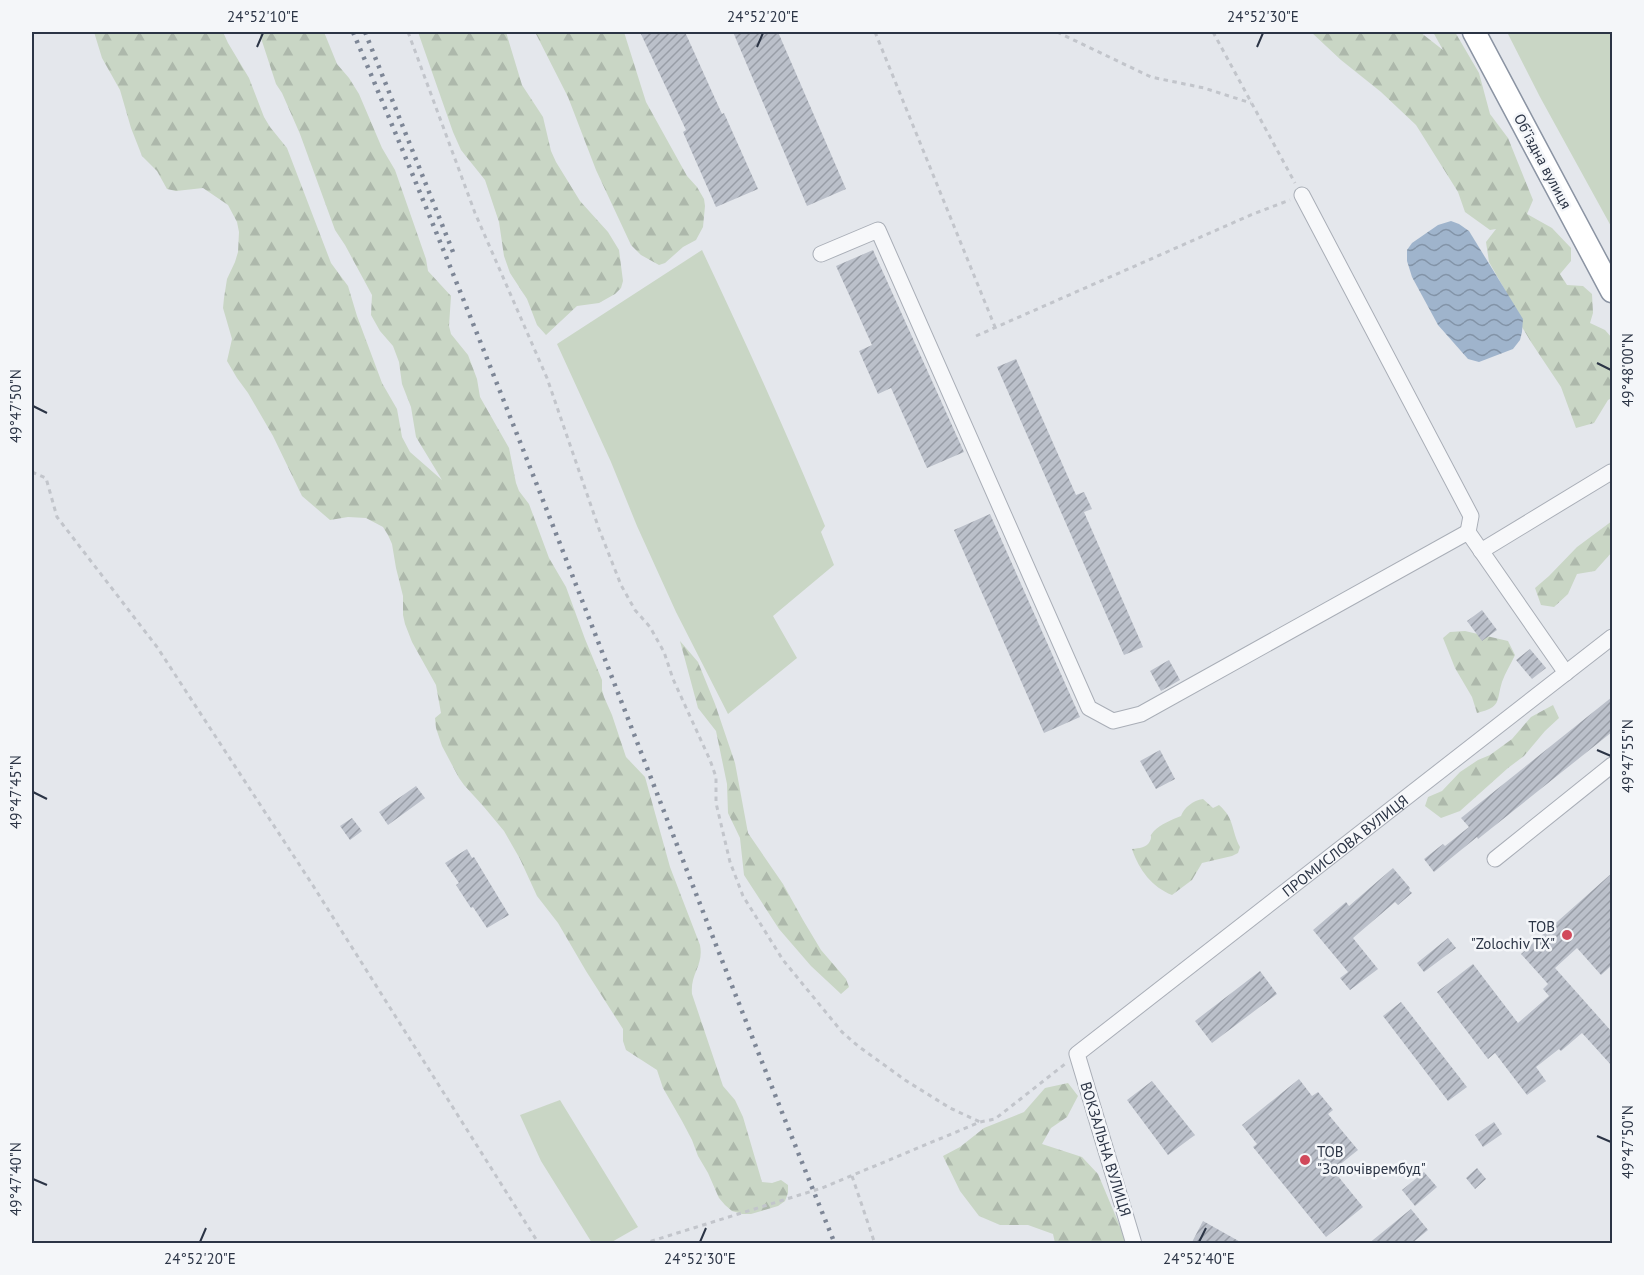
<svg xmlns="http://www.w3.org/2000/svg" width="1644" height="1275" viewBox="0 0 1644 1275" font-family="'PT Sans',sans-serif">
  <defs>
    <pattern id="forest-firs" width="22" height="20" patternUnits="userSpaceOnUse" patternTransform="scale(1.5)"><rect width="22" height="20" fill="#c9d6c5"/><path d="M5 1l3.5 6h-7zM16 11l3.5 6h-7z" fill="#adb8ab"/></pattern>
    <pattern id="water-waves" width="16" height="10" patternUnits="userSpaceOnUse" patternTransform="scale(1.5)"><rect width="16" height="10" fill="#9fb4cc"/><path d="M0 5q4-4 8 0t8 0" fill="none" stroke="#8293a7"/></pattern>
    <pattern id="building-hatch" width="6" height="6" patternUnits="userSpaceOnUse" patternTransform="scale(1.5)"><rect width="6" height="6" fill="#bbc0ca"/><path d="M-1 1l2-2M0 6l6-6M5 7l2-2" fill="none" stroke="#989da6"/></pattern>
  </defs>
  <rect width="100%" height="100%" fill="#e4e7ec"/>
  <path fill="#c9d6c5" d="M 1507,32 L 1612,32 L 1612,228 L 1540,97 Z
    M 702,250 C 745,341 787,433 825,526 L 821,532 L 834,565 L 773,616 L 797,658 L 728,714 L 676,612 L 637,526 L 611,462 L 557,344 Z
    M 560,1100 L 638,1227 L 610,1243 L 592,1243 L 541,1161 L 520,1115 Z"/>
  <path fill="url(#forest-firs)" d="M 94,32 L 223,32 L 228,43 L 249,78 L 264,117 L 270,127 L 287,148 L 331,263 L 348,286 L 357,316 L 382,383 L 397,409 L 402,437 L 410,452 L 442,480 L 416,437 L 411,407 L 402,384 L 399,362 L 393,346 L 380,331 L 371,315 L 372,295 L 345,245 L 335,230 L 300,134 L 282,93 L 276,84 L 259,32 L 324,32 L 337,64 L 349,78 L 359,94 L 382,148 L 395,170 L 426,259 L 428,271 L 451,296 L 449,326 L 451,334 L 468,355 L 477,379 L 480,397 L 509,448 L 516,483 L 519,491 L 529,504 L 549,558 L 566,587 L 585,639 L 602,680 L 602,690 L 604,697 L 612,715 L 626,757 L 645,777 L 670,867 L 700,945 C 704,966 690,973 692,994 L 723,1086 L 735,1100 L 743,1117 L 762,1182 L 772,1183 L 781,1180 L 788,1185 L 788,1193 L 785,1201 L 778,1206 L 751,1214 L 742,1214 L 732,1211 L 725,1205 L 719,1198 L 708,1173 L 698,1156 L 692,1140 L 682,1121 L 663,1088 L 657,1070 L 626,1050 L 623,1041 L 623,1029 L 586,971 L 558,923 L 537,896 L 520,859 L 504,831 L 484,807 L 464,785 L 459,778 L 442,746 L 436,728 L 435,718 L 441,713 L 436,685 L 412,642 L 405,624 L 403,615 L 403,596 L 396,568 L 392,544 L 388,535 L 383,527 L 366,518 L 348,517 L 330,520 L 302,496 L 273,436 L 248,393 L 237,378 L 227,361 L 232,339 L 223,308 L 224,298 L 227,279 L 235,262 L 238,252 L 239,232 L 237,222 L 228,205 L 203,188 L 176,191 L 167,189 L 157,171 L 142,156 L 131,128 L 120,90 L 102,58 Z
    M 418,32 L 506,32 L 522,85 L 543,117 L 551,151 L 556,162 L 580,201 L 608,232 L 619,250 L 623,281 L 621,288 L 615,294 L 599,303 L 577,306 L 546,335 L 537,325 L 527,299 L 510,273 L 504,256 L 499,222 L 485,180 L 461,150 L 453,132 Z
    M 535,32 L 624,32 L 646,102 L 687,176 L 697,187 L 704,199 L 705,206 L 703,227 L 696,240 L 683,247 L 665,263 L 659,265 L 641,255 L 631,245 L 596,170 L 568,97 Z
    M 1311,32 L 1420,32 L 1443,50 L 1433,32 L 1455,32 L 1479,73 L 1490,114 L 1508,138 L 1533,200 L 1527,214 L 1552,228 L 1571,248 L 1571,261 L 1560,274 L 1567,285 L 1583,286 L 1592,294 L 1593,313 L 1590,323 L 1605,330 L 1612,338 L 1612,398 L 1608,400 L 1594,423 L 1576,428 L 1561,387 L 1531,342 L 1522,327 L 1518,313 L 1489,262 L 1486,242 L 1496,229 L 1490,230 L 1465,212 L 1458,192 L 1416,125 L 1381,92 L 1341,60 Z
    M 1612,521 L 1612,552 L 1595,571 L 1577,574 L 1568,594 L 1554,607 L 1541,605 L 1535,588 L 1549,576 L 1577,547 Z
    M 1465,631 L 1508,641 L 1515,655 C 1511,664 1505,673 1502,682 C 1496,701 1502,707 1477,713 L 1472,697 L 1455,668 L 1443,638 L 1450,632 Z
    M 680,641 L 698,662 L 715,704 L 735,763 L 748,833 L 783,884 L 803,920 L 821,950 L 846,979 L 849,987 L 841,994 L 811,966 L 779,929 L 744,875 L 740,838 L 728,813 L 727,784 L 716,731 L 698,708 Z
    M 1553,705 L 1559,718 L 1545,731 L 1524,756 L 1508,768 L 1460,811 L 1441,818 L 1425,806 L 1428,797 L 1442,791 L 1460,772 L 1478,760 L 1490,755 L 1512,739 L 1531,717 Z
    M 1203,799 L 1213,808 L 1219,805 C 1235,819 1231,830 1240,847 L 1238,853 L 1232,856 L 1202,863 L 1192,880 L 1172,895 C 1152,887 1139,870 1132,849 C 1139,848 1147,848 1150,841 C 1153,834 1148,838 1154,831 C 1161,824 1171,820 1181,816 C 1184,808 1193,800 1203,799 Z
    M 1068,1083 L 1078,1096 L 1067,1117 L 1051,1128 L 1042,1144 L 1082,1157 L 1098,1174 L 1127,1243 L 1055,1243 L 1053,1234 L 1028,1225 L 1000,1225 L 979,1216 L 960,1191 L 943,1156 L 960,1147 L 984,1128 L 1024,1112 L 1045,1088 Z"/>
  <path fill="url(#water-waves)" d="M 1451,221 L 1459,224 L 1469,231 L 1523,319 L 1522,332 L 1520,340 L 1513,349 L 1479,362 L 1468,359 L 1438,325 L 1412,277 L 1407,261 L 1407,250 L 1412,243 L 1438,225 Z"/>
  <path fill="url(#building-hatch)" d="M 640,32 L 685,32 L 722,114 L 724,113 L 758,189 L 716,207 L 683,132 L 686,130 Z
    M 733,32 L 778,32 L 846,189 L 807,206 Z
    M 873,250 L 964,452 L 927,468 L 891,388 L 878,394 L 859,351 L 872,345 L 836,266 Z
    M 1016,359 L 1076,495 L 1084,492 L 1092,509 L 1084,512 L 1143,647 L 1124,655 L 997,367 Z
    M 990,514 L 1080,717 L 1044,733 L 954,530 Z
    M 1482,610 L 1497,630 L 1482,641 L 1467,621 Z
    M 1530,649 L 1546,668 L 1532,679 L 1516,660 Z
    M 1169,660 L 1180,680 L 1161,691 L 1150,671 Z
    M 1612,697 L 1612,732 L 1478,839 L 1477,837 L 1434,872 L 1424,859 L 1443,844 L 1445,846 L 1469,827 L 1461,818 Z
    M 1160,750 L 1175,779 L 1156,789 L 1140,761 Z
    M 416,786 L 425,798 L 388,825 L 379,812 Z
    M 352,818 L 362,831 L 350,840 L 340,826 Z
    M 467,849 L 472,858 L 474,857 L 509,915 L 487,928 L 473,907 L 471,908 L 456,885 L 459,883 L 445,863 Z
    M 1393,868 L 1410,888 L 1409,890 L 1412,893 L 1398,905 L 1395,902 L 1353,938 L 1378,969 L 1350,990 L 1340,978 L 1348,972 L 1313,930 L 1346,902 L 1349,906 Z
    M 1612,873 L 1612,965 L 1601,975 L 1577,948 L 1555,968 L 1612,1032 L 1612,1066 L 1582,1033 L 1561,1051 L 1559,1049 L 1536,1067 L 1546,1081 L 1527,1095 L 1495,1053 L 1488,1059 L 1437,992 L 1473,964 L 1518,1023 L 1549,996 L 1543,989 L 1548,984 L 1521,954 Z
    M 1448,938 L 1456,948 L 1424,972 L 1417,963 Z
    M 1260,971 L 1277,994 L 1212,1043 L 1195,1021 Z
    M 1401,1002 L 1467,1087 L 1448,1101 L 1383,1016 Z
    M 1299,1079 L 1312,1096 L 1318,1092 L 1333,1110 L 1328,1114 L 1358,1150 L 1333,1170 L 1363,1207 L 1326,1237 L 1253,1147 L 1257,1144 L 1242,1125 Z
    M 1152,1081 L 1195,1135 L 1168,1155 L 1127,1100 Z
    M 1494,1122 L 1502,1134 L 1483,1147 L 1475,1135 Z
    M 1477,1168 L 1486,1179 L 1475,1189 L 1466,1178 Z
    M 1424,1172 L 1437,1187 L 1415,1206 L 1402,1190 Z
    M 1411,1209 L 1428,1230 L 1411,1244 L 1368,1244 Z
    M 1203,1221 L 1244,1244 L 1191,1244 Z"/>
  <g fill="none" stroke-linecap="round" stroke-linejoin="round">
    <defs>
      <g id="minor">
        <path d="M 1302,195 L 1471,516 L 1468,532"/>
        <path d="M 821,254 L 878,230 L 1089,708 L 1113,721 L 1141,714 L 1468,532 L 1566,673"/>
        <path d="M 1481,551 L 1611,472"/>
        <path d="M 1495,859 L 1612,765"/>
        <path id="s1" d="M 1134,1244 L 1077,1054 L 1612,637"/>
      </g>
      <path id="highway" d="M 1474,32 L 1612,291"/>
    </defs>
    <use href="#minor" stroke="#a9aeb7" stroke-width="17"/>
    <use href="#highway" stroke="#8b94a3" stroke-width="25"/>
    <path stroke="#c2c5cb" stroke-width="3" stroke-dasharray="4.5 4.5" stroke-linecap="butt" d="M 408,32 L 475,213 L 547,378 L 599,529 L 621,585 L 635,610 L 650,627 L 664,652 L 673,679 L 710,760 L 716,777 L 716,803 L 730,862 L 743,896 L 783,960 L 842,1032 L 858,1046 L 905,1080 L 950,1108 L 980,1122
      M 875,32 L 995,327
      M 1057,32 L 1151,77 L 1204,88 L 1251,103
      M 1213,32 L 1295,183
      M 976,336 L 1253,214 L 1290,200
      M 32,472 L 46,478 L 57,517 L 157,647 L 312,884 L 539,1244
      M 852,1176 L 875,1244
      M 642,1244 L 822,1188 L 980,1122 L 995,1119 L 1065,1064"/>
    <use href="#minor" stroke="#f7f8fa" stroke-width="15"/>
    <use href="#highway" stroke="#fff" stroke-width="22"/>
    <path stroke="#7d8696" stroke-width="4.5" stroke-dasharray="3 6" stroke-linecap="butt" d="M 353,32 C 523,432 671,841 835,1244
      M 365,32 L 453,252"/>
  </g>
  <path fill="none" stroke="#2b3445" stroke-width="2" d="M 257,47 L 263,33M 757,47 L 763,33M 1257,47 L 1263,33M 1597,363 L 1611,370M 33,406 L 47,413M 1597,750 L 1611,756M 33,792 L 47,799M 1597,1136 L 1611,1142M 33,1179 L 47,1185M 200,1242 L 206,1228M 700,1242 L 706,1228M 1199,1242 L 1206,1228"/>
  <g fill="#d1495b" stroke="#f4f6f9" stroke-width="2">
    <circle cx="1567" cy="935" r="6"/>
    <circle cx="1305" cy="1160" r="6"/>
  </g>
  <g text-anchor="middle" dominant-baseline="central" stroke-width="5" stroke-linejoin="round" paint-order="stroke">
    <g font-size="15" fill="#2b3445" stroke="#f4f6f9">
      <text transform="translate(1543 161) rotate(62)">Обʼїздна вулиця</text>
      <text stroke="none"><textPath href="#s1" startOffset="538">ПРОМИСЛОВА ВУЛИЦЯ</textPath></text>
      <text transform="translate(1106 1149) rotate(73)">ВОКЗАЛЬНА ВУЛИЦЯ</text>
    </g>
    <g font-size="15" fill="#2b3445" stroke="#f4f6f9" text-anchor="end">
      <text x="1555" y="926">ТОВ<tspan x="1555" dy="17">"Zolochiv TX"</tspan></text>
      <text x="1317" y="1151" text-anchor="start">ТОВ<tspan x="1317" dy="17">"Золочіврембуд"</tspan></text>
    </g>
  </g>
  <rect width="1644" height="1275" fill="none" stroke="#f4f6f9" stroke-width="66"/>
  <rect x="33" y="33" width="1578" height="1209" fill="none" stroke="#2b3445" stroke-width="2"/>
  <g font-size="15" text-anchor="middle" fill="#2b3445">
    <text x="263" y="22">24°52'10"E</text>
    <text x="763" y="22">24°52'20"E</text>
    <text x="1263" y="22">24°52'30"E</text>
    <text transform="translate(1628 370) rotate(-90)" y="5">49°48'00"N</text>
    <text transform="translate(16 406) rotate(-90)" y="5">49°47'50"N</text>
    <text transform="translate(1628 756) rotate(-90)" y="5">49°47'55"N</text>
    <text transform="translate(16 792) rotate(-90)" y="5">49°47'45"N</text>
    <text transform="translate(1628 1142) rotate(-90)" y="5">49°47'50"N</text>
    <text transform="translate(16 1179) rotate(-90)" y="5">49°47'40"N</text>
    <text x="200" y="1264">24°52'20"E</text>
    <text x="700" y="1264">24°52'30"E</text>
    <text x="1199" y="1264">24°52'40"E</text>
  </g>
</svg>
